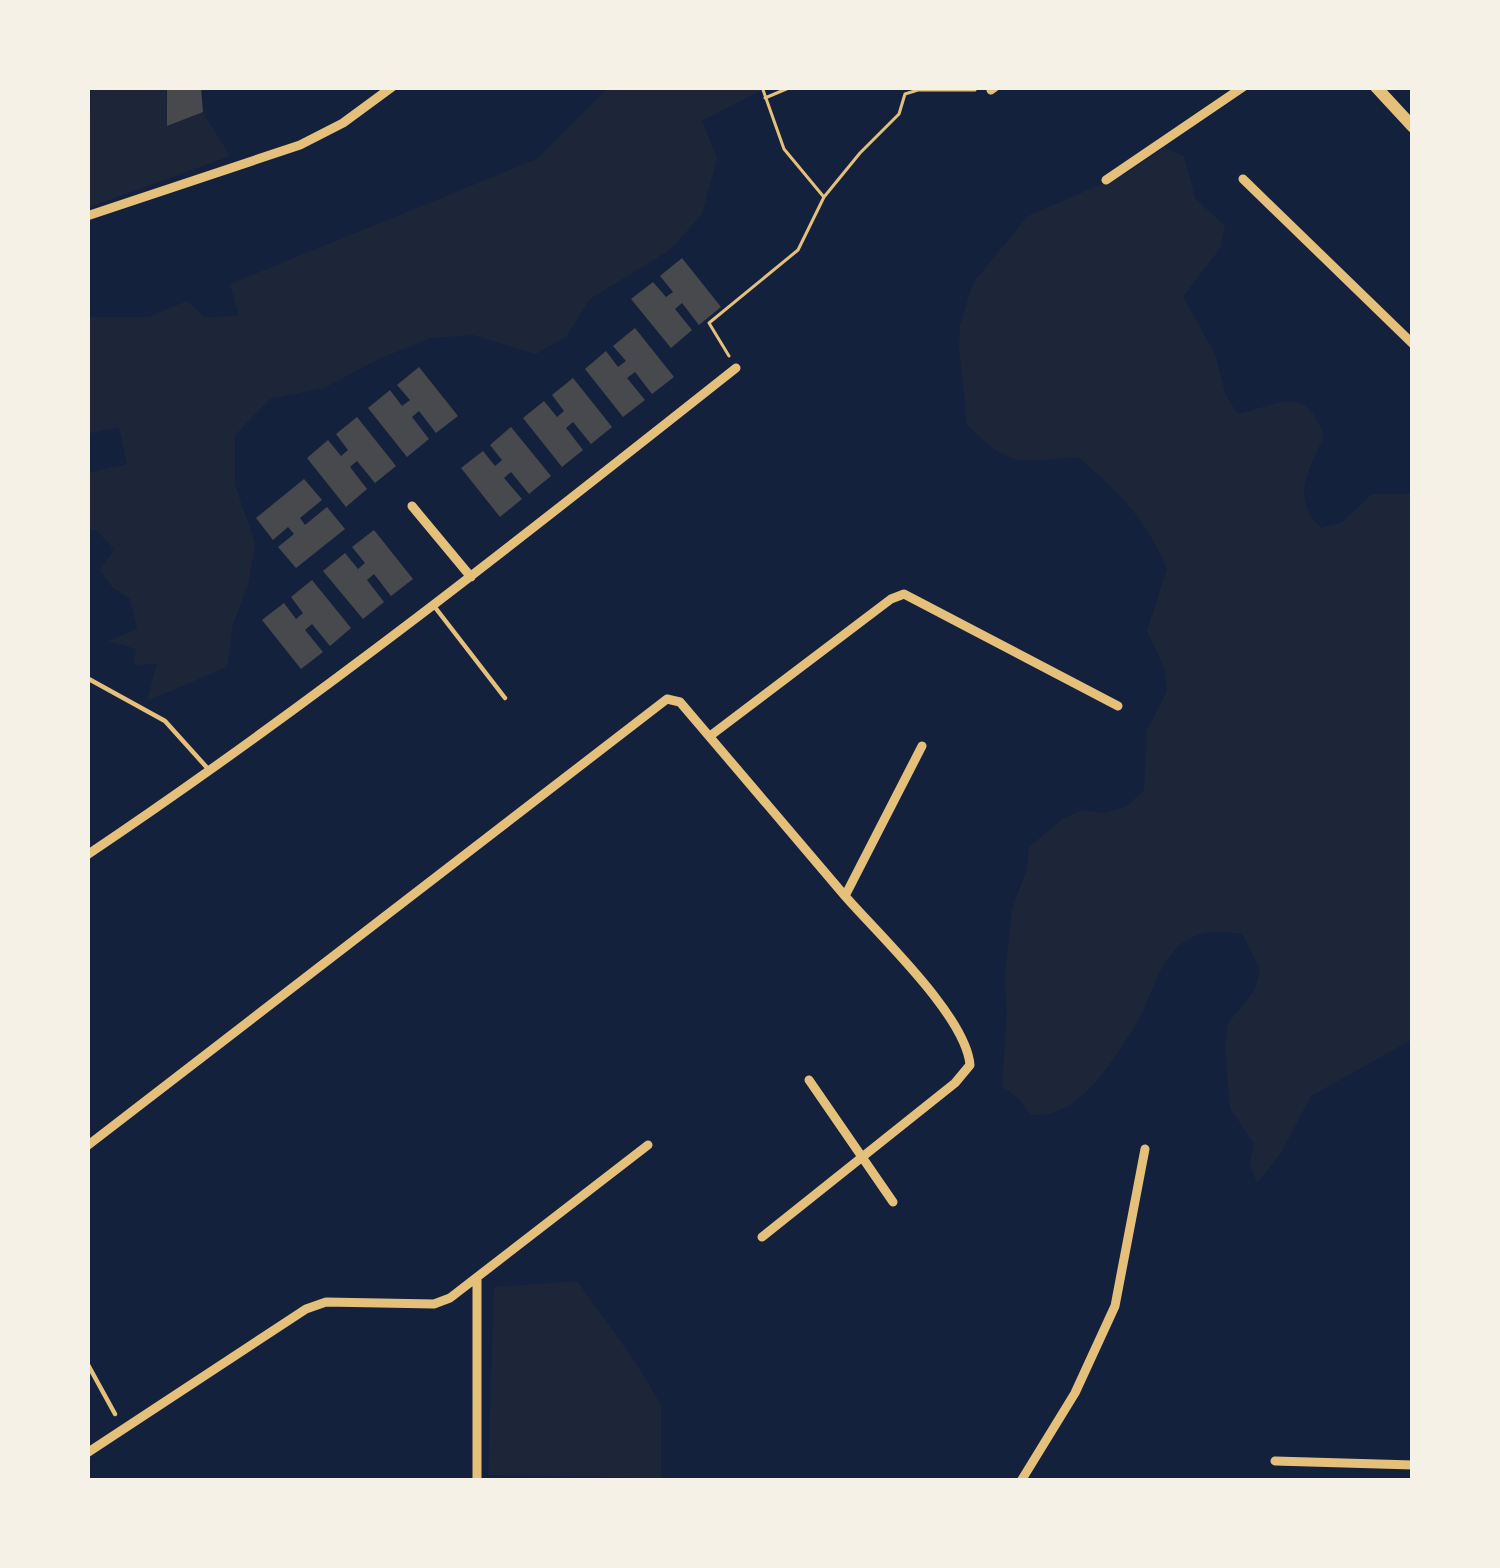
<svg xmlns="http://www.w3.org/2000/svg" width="1500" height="1568" viewBox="0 0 1500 1568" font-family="Commissioner,sans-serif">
  <rect width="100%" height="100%" fill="#14213d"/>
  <path fill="#1d2539" d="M 91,87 L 166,87 L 168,126 L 203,112 L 230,156 L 87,208 Z
    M 609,87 L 768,87 L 702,121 L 717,158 L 702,214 L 670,250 L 590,299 L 566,337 L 536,354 L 473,335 L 431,338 L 379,359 L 324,388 L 270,399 L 235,435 L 235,485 L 255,543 L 248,585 L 233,624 L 227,667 L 147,701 L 157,664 L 133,665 L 136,649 L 108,641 L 137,629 L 130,599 L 112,587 L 100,570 L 114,549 L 96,530 L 87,530 L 87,473 L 127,464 L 119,427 L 87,434 L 87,317 L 148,317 L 187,301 L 205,317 L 239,316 L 230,284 L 537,159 Z
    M 1164,148 L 1184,156 L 1195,198 L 1225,226 L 1221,247 L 1183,297 L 1215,354 L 1226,396 L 1238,414 C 1280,405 1303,382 1324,435 C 1310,470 1289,497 1321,528 L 1341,523 L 1372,494 L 1413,494 L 1413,1039 L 1311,1096 L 1281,1153 L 1257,1183 L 1250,1164 L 1254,1144 L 1230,1108 L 1225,1043 L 1228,1023 L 1255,990 L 1260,969 L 1242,933 C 1230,933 1215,930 1204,933 C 1158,944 1155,996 1133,1029 C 1109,1066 1079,1119 1030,1115 L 1018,1098 L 1002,1086 L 1007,1017 L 1005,975 L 1012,910 L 1027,868 L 1029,847 L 1062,819 L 1082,810 L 1104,813 L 1126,807 L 1144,790 L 1147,731 L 1167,691 L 1165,670 L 1147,631 L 1167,569 C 1146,519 1119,492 1078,457 C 1021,462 1009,469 967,424 L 959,346 L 960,325 L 973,283 L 1028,216 L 1127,173 Z
    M 577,1281 L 636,1363 L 661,1405 L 661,1478 L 488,1475 L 494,1287 Z"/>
  <path fill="#48494c" d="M 167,87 L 201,87 L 203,112 L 167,126 Z
    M 682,258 L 721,307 L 699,325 L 682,303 L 675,309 L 692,330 L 671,348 L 631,299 L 653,282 L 666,297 L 673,292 L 660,276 Z
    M 635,328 L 674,377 L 652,394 L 635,372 L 627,378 L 645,400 L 623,417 L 585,369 L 606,351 L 618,367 L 626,361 L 613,346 Z
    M 419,367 L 458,416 L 436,433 L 419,411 L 412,417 L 429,439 L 407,457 L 368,408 L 390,390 L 402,406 L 410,400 L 397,385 Z
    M 573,378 L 612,427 L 591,444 L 573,422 L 566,428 L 583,450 L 562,467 L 523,418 L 544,401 L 557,417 L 564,411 L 552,395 Z
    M 357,417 L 396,466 L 375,483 L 357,461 L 350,467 L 367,489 L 346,507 L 307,458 L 328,440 L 341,456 L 348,450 L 336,434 Z
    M 511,427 L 551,476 L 529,494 L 511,472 L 504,478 L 522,499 L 500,517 L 461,468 L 483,451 L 495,466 L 502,460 L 490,445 Z
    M 304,479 L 322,500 L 300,518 L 305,525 L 327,507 L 345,529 L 296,568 L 278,547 L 294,534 L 288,527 L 273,540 L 256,518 Z
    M 374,530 L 413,579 L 391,596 L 374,574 L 367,580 L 384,602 L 363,619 L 323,571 L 345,553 L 358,569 L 365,563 L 352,547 Z
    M 312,580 L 351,628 L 330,646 L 312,624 L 305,630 L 323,652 L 301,669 L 262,620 L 284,603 L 296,619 L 303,613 L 291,597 Z"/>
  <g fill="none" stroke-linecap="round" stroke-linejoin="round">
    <path stroke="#e5c07b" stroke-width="3" d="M 762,87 L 784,149 L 823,196
      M 765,98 L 791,87
      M 729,356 L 709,323 L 798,250 L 824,197 L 860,153 L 899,114 L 905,94 L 918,90 L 975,90"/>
    <path stroke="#e5c07b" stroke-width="4.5" d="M 434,606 L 505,698
      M 87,678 L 165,721 L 210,771
      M 87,1363 L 115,1414"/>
    <path stroke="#e5c07b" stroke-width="9" d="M 991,90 L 995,87
      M 1243,179 L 1413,344
      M 1106,180 L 1243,87
      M 87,216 L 300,145 L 343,123 L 392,87
      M 412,506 L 471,577
      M 710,736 L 891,599 L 904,594 L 1118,706
      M 87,855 C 312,704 524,536 736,368
      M 809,1080 L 893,1202
      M 87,1146 L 667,699 L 680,702 L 845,896 L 922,746
      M 762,1237 L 955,1083 L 970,1065 C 966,1016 878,934 845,896
      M 87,1453 L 306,1309 L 326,1302 L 434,1304 L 450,1298 L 648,1145
      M 1275,1461 L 1413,1465
      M 477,1481 L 477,1280
      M 1021,1481 L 1075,1393 L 1115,1306 L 1145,1149"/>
    <path stroke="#e5c07b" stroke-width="12" d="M 1376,87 L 1413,127"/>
  </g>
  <rect width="1500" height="1568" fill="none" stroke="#f6f1e7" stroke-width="180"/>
</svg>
